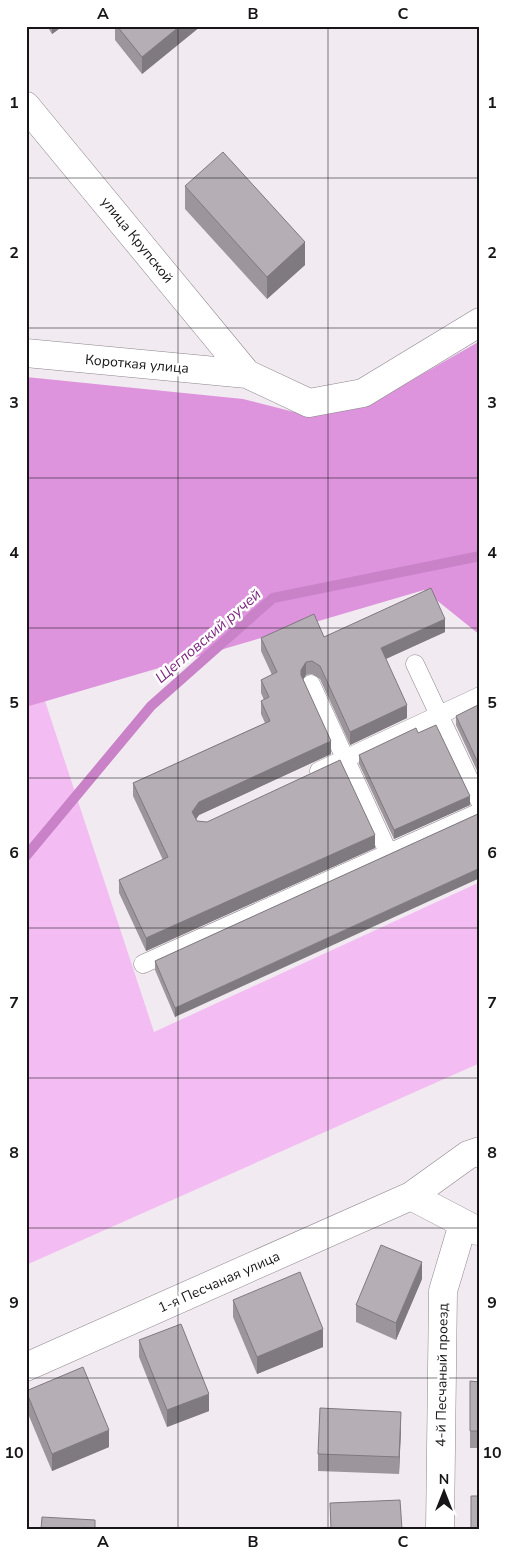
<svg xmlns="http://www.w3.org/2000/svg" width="506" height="1555" viewBox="0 0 506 1555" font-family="'Nunito Sans',sans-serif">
  <rect width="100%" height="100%" fill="#f2eaf1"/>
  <path fill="#f3bcf2" d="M 45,701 L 154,1032 L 480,882 L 480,1063 L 26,1265 L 26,707 Z"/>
  <path fill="#dd94dd" d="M 480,341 L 480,635 L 424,590 L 26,707 L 26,377 L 243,399 L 294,412 L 405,384 Z"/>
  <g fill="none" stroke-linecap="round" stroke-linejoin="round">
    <path stroke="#c981c8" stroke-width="10" d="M 26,856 L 151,706 L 273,598 L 480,556"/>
    <defs>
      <path id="lane" d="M 415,664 L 480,802
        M 311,684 L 389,854
        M 319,771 L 480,696
        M 143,964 L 480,812"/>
      <path id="street" d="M 26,106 L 247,374
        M 26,353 L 247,374 L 309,403 L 363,393 L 480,322
        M 411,1196 L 478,1231
        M 26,1367 L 411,1196 L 468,1155 L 480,1151
        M 440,1529 L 443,1291 L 463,1224"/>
    </defs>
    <use href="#lane" stroke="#8d868c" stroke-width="19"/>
    <use href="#street" stroke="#8d868c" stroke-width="29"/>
    <use href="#lane" stroke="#fff" stroke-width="18"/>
    <use href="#street" stroke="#fff" stroke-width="28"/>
  </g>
  <path fill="#9c969c" d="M 47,26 L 63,26 L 52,34 Z
    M 115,26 L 201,26 L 142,74 L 115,40 Z
    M 185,186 L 305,265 L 267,299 L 185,209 Z
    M 445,632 L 386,659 L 407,718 L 350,745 L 320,679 L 312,674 L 306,675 L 303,679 L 331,754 L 199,815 L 196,819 L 197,821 L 375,848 L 146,951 L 119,893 L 119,880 L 163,860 L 133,796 L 133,783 L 265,723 L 261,714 L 261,701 L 264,700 L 261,693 L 261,680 L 272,675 L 261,651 L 261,638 L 324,637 Z
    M 480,704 L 480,777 L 456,725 L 456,716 Z
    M 418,733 L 470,805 L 394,839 L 359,764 L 359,755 Z
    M 480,813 L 175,1017 L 155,970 L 155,961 Z
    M 422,1279 L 396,1340 L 356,1322 L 356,1305 Z
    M 233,1300 L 323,1347 L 257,1374 L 233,1317 Z
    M 139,1340 L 209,1411 L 167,1427 L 139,1357 Z
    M 470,1381 L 480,1382 L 480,1448 L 470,1448 Z
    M 26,1391 L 109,1447 L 52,1471 L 26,1409 Z
    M 401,1429 L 399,1474 L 318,1471 L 318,1454 Z"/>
  <path fill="#7f7a7f" d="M 52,26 L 63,26 L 52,34 Z
    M 180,26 L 201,26 L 142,74 L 142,57 Z
    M 305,242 L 305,265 L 267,299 L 267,277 Z
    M 445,619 L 445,632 L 381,661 L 381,648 Z
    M 306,662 L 306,675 L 301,683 L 301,670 Z
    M 407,705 L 407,718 L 350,745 L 350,732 Z
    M 331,741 L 331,754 L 199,815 L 192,825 L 192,812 L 199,802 Z
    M 470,796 L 470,805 L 394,839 L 394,830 Z
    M 375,835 L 375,848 L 146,951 L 146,938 Z
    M 480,868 L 480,878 L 175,1017 L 175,1008 Z
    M 422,1262 L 422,1279 L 396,1340 L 396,1323 Z
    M 323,1329 L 323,1347 L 257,1374 L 257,1357 Z
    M 209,1394 L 209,1411 L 167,1427 L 167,1410 Z
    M 401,1412 L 401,1429 L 399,1474 L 399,1457 Z
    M 109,1430 L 109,1447 L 52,1471 L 52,1454 Z"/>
  <path fill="#b5aeb5" stroke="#7f7a7f" d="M 117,26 L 180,26 L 142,57 Z
    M 223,152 L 305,242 L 267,277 L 185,186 Z
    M 431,588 L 445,619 L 381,648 L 407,705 L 350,732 L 320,666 L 312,661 L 306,662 L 301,670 L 301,675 L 331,741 L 199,802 L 192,812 L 197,821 L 207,822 L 340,760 L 375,835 L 146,938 L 119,880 L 168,857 L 133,783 L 270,721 L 261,701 L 269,697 L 261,680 L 277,672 L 261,638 L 314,614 L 324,637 Z
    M 480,704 L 480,767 L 456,716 Z
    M 436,725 L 470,796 L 394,830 L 359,755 L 416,728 L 418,733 Z
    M 480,813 L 480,868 L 175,1008 L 155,961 Z
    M 381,1245 L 422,1262 L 396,1323 L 356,1305 Z
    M 300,1272 L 323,1329 L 257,1357 L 233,1300 Z
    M 181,1324 L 209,1394 L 167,1410 L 139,1340 Z
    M 83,1367 L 109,1430 L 52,1454 L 26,1391 Z
    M 470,1381 L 480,1382 L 480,1431 L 470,1431 Z
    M 320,1408 L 401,1412 L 399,1457 L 318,1454 Z
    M 471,1496 L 480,1496 L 480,1529 L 471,1529 Z
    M 400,1500 L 402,1529 L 331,1529 L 330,1503 Z
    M 42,1517 L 95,1520 L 95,1529 L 41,1529 Z"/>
  <path fill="none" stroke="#181518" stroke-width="1" stroke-opacity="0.55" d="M 178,26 L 178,1529M 328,26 L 328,1529M 26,178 L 480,178M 26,328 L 480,328M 26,478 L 480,478M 26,628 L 480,628M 26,778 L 480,778M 26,928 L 480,928M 26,1078 L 480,1078M 26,1228 L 480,1228M 26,1378 L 480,1378"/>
  <g text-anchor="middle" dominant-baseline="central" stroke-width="5" stroke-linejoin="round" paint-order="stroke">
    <g font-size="14" fill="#181518" stroke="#fff">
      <text transform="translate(137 240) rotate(51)">улица Крупской</text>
      <text transform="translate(137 364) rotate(5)">Короткая улица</text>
      <text transform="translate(219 1282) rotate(-24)">1-я Песчаная улица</text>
      <text transform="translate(442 1375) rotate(-89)">4-й Песчаный проезд</text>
    </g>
    <g font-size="15" font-style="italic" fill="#7d277f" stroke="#fff">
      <text transform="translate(208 636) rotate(-41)">Щегловский ручей</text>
    </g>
  </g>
  <rect width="506" height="1555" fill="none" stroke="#ffffff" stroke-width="55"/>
  <g transform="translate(444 1492)" stroke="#ffffff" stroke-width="4" paint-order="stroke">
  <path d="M0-4L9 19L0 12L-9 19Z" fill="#181518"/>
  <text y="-8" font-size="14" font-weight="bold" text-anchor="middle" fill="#181518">N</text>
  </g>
  <rect x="28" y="28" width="450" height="1500" fill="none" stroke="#181518" stroke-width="2"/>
  <g font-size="16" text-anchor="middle" font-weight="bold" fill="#181518">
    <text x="103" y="19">A</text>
    <text x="253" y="19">B</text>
    <text x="403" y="19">C</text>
    <text x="14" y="108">1</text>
    <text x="492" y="108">1</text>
    <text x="14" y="258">2</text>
    <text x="492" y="258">2</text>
    <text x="14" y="408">3</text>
    <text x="492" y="408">3</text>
    <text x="14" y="558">4</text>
    <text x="492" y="558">4</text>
    <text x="14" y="708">5</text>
    <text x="492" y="708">5</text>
    <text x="14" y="858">6</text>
    <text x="492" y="858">6</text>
    <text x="14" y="1008">7</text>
    <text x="492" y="1008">7</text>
    <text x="14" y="1158">8</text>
    <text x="492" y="1158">8</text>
    <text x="14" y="1308">9</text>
    <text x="492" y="1308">9</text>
    <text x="14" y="1458">10</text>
    <text x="492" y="1458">10</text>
    <text x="103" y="1547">A</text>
    <text x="253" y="1547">B</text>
    <text x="403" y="1547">C</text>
  </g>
</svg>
